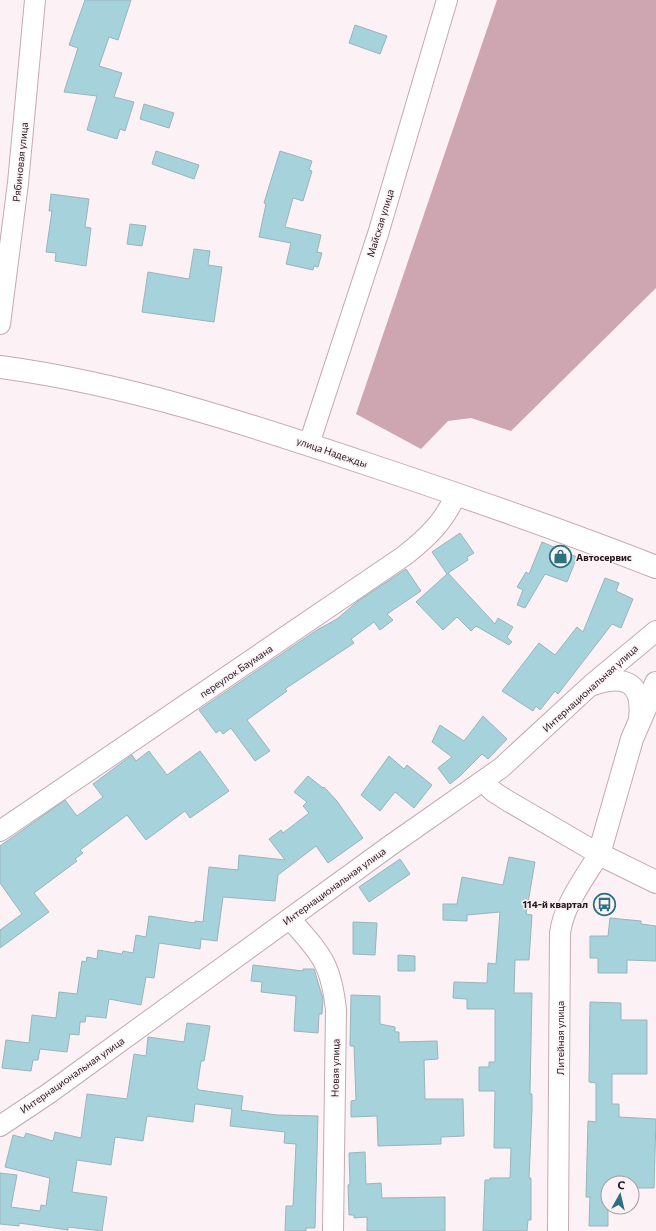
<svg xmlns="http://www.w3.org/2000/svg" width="656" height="1231" viewBox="0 0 656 1231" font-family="Commissioner,sans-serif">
  <rect width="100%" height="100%" fill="#fcf1f4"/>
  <path fill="#cda6b2" d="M 497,0 L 656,0 L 656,288 L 511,431 L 471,418 L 448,421 L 421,449 L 356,414 Z"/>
  <path fill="#a6d2dc" stroke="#98b5bb" d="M 85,0 L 131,0 L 118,40 L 109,37 L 99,66 L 122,73 L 114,97 L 134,102 L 125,131 L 120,129 L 117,139 L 87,130 L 97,96 L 64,92 L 78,48 L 69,45 Z
    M 355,25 L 387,36 L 380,54 L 349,43 Z
    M 144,104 L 174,113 L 169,128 L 140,119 Z
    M 156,151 L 199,165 L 194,179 L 152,164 Z
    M 280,151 L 312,161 L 309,170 L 312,171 L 303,201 L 293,198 L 285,227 L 321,235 L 317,252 L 322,253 L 318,267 L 314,266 L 313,270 L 286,264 L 291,243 L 259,237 L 266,204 L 264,203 Z
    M 51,194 L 89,199 L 85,227 L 91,228 L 86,266 L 55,261 L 56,253 L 46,252 L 52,211 L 49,211 Z
    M 130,224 L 146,226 L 142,246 L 127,244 Z
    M 194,249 L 210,251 L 208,265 L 222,267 L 214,322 L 142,312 L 148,272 L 189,279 Z
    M 460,533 L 474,553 L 467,557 L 468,560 L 448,573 L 495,624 L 498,618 L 513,627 L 507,637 L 512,642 L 509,645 L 476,626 L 471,631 L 457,617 L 443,630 L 416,602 L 447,574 L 432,552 Z
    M 542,542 L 577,557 L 567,582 L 545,574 L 525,608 L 517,605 L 523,590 L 517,587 L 526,572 L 529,574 Z
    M 406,569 L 421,591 L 387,614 L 393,620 L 380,630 L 374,622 L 351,639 L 354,643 L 285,689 L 287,691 L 247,720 L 270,751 L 255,761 L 231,728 L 223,734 L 220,730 L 216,733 L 199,710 L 317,630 L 337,619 L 358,601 Z
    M 605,578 L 619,583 L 616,591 L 633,599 L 621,628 L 612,624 L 558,694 L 555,691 L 540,710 L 536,706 L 533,711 L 502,691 L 539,643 L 555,655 L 577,627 L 583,632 Z
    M 483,716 L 507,739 L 488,759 L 482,754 L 460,776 L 450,784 L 438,768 L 452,757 L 432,742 L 440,725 L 464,741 Z
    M 149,751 L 167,775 L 200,751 L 229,791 L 190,818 L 185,811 L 146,840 L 127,815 L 80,850 L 83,853 L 75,859 L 77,861 L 34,893 L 49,912 L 0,948 L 0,930 L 22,914 L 0,883 L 0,846 L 65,800 L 77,816 L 103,797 L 93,784 L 132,755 L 136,761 Z
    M 389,756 L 404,769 L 407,765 L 432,785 L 414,808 L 395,792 L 380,811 L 361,795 Z
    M 308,776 L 323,788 L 324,787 L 337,801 L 363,838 L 328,863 L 316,846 L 278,875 L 275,901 L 223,897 L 217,941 L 201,939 L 200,949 L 159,943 L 154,978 L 146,977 L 141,1005 L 109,999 L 106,1018 L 86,1016 L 85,1022 L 80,1022 L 79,1035 L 70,1034 L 67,1052 L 40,1049 L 38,1060 L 33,1060 L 31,1071 L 2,1068 L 6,1040 L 29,1043 L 32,1015 L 56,1018 L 59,992 L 77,994 L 82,961 L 86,962 L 87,957 L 97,959 L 98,950 L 122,954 L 123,951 L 133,953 L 136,935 L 146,937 L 149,916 L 195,923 L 195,921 L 203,922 L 209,867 L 238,870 L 239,855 L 285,860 L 269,839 L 281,830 L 283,833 L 309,813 L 303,806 L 307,802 L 294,792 Z
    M 509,857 L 535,862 L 526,914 L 532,915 L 529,960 L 515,960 L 514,993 L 532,993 L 530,1094 L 532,1094 L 532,1110 L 529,1178 L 531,1178 L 531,1220 L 528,1220 L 527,1231 L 483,1231 L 485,1180 L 490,1180 L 490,1178 L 510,1178 L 511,1148 L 494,1148 L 495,1091 L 479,1091 L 479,1067 L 489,1067 L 489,1062 L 495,1062 L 495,1009 L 467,1009 L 467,999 L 453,998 L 454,982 L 487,983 L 488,963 L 496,964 L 500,912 L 467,915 L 467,921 L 443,920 L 443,904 L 457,904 L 462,877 L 503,885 Z
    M 400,859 L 410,874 L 369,902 L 359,887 Z
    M 610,918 L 641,921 L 641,924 L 656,926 L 656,961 L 627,960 L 627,973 L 598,973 L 598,958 L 590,958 L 590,936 L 608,936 Z
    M 353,922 L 377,923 L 375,955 L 353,954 Z
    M 398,955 L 415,956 L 415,971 L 398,971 Z
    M 253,965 L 303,971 L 303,969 L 314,969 L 323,999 L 322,1014 L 319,1014 L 318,1033 L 294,1031 L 296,996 L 261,992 L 262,982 L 251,981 Z
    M 351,995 L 380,996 L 380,1024 L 395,1027 L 395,1032 L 399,1032 L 399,1042 L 437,1041 L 438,1059 L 424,1060 L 425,1099 L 463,1099 L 464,1136 L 441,1137 L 441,1144 L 378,1146 L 377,1116 L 351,1117 L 351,1101 L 356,1100 L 354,1046 L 350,1046 Z
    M 590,1002 L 621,1003 L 621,1020 L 647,1020 L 647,1074 L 612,1074 L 612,1104 L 619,1104 L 619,1117 L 656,1119 L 654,1188 L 632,1188 L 632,1183 L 608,1183 L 608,1226 L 589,1226 L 590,1197 L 586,1197 L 588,1121 L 596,1122 L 596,1083 L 589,1082 Z
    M 187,1023 L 210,1026 L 204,1061 L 201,1061 L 197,1088 L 199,1090 L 243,1096 L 241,1110 L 277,1115 L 318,1116 L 315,1228 L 306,1228 L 306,1231 L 285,1231 L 286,1206 L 293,1206 L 296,1144 L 284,1143 L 285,1132 L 230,1126 L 232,1109 L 197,1104 L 195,1104 L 193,1122 L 147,1116 L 143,1141 L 115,1137 L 111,1165 L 77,1160 L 72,1192 L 107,1197 L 102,1231 L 68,1227 L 68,1230 L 19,1223 L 19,1226 L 0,1224 L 0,1173 L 17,1175 L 11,1207 L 40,1211 L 41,1205 L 46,1206 L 50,1178 L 5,1167 L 13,1135 L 24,1138 L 26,1133 L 53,1141 L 55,1132 L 81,1138 L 87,1094 L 127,1099 L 134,1054 L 146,1056 L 148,1037 L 184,1042 Z
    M 365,1152 L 366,1184 L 381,1183 L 382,1198 L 445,1197 L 445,1231 L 367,1231 L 367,1217 L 354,1218 L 354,1215 L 349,1215 L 348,1185 L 350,1184 L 349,1153 Z"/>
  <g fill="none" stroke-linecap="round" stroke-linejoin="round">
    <defs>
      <path id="minor" d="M 0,324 L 18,183 L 35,0
        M 309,444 L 378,234 L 447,0
        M 593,685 C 626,674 643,683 639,719
        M 483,782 L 494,792 L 508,801 L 599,854 C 584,879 564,904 560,933 L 558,1231
        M 0,831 L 404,556 C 427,538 445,521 456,494
        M 290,919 C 320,953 331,962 336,1010 L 333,1231
        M 0,1126 L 48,1094 L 391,845 L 501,768 L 591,685 L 656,631"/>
      <path id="tertiary" d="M 0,367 C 127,384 248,424 370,465 C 466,497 562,530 656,567
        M 656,683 L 632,739 L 599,854 L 656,882"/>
    </defs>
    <use href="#minor" stroke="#c4aab2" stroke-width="22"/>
    <use href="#tertiary" stroke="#c4aab2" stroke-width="24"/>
    <use href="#minor" stroke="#fff" stroke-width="20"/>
    <use href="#tertiary" stroke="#fff" stroke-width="22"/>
  </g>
  <defs>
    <symbol id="shop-ring" viewBox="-11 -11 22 22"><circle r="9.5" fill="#fcf1f4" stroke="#2b717f" stroke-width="1.5"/><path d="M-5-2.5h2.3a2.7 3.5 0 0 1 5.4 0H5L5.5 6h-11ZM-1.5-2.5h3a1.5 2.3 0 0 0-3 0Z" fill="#2b717f"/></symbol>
    <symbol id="bus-ring" viewBox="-11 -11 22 22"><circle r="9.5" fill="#fcf1f4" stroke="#2b717f" stroke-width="1.5"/><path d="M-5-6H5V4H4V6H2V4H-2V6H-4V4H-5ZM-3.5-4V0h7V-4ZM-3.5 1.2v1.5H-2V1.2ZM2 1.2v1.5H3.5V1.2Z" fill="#2b717f"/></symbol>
  </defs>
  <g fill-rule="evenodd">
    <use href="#shop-ring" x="548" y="544" width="25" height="25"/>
    <use href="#bus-ring" x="592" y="892" width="25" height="25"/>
  </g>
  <g text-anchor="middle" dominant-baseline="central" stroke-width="3" stroke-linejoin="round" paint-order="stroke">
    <g font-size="10" fill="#22191c" stroke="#fcf1f4">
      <text transform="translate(20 162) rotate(-84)">Рябиновая улица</text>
      <text transform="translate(380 223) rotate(-73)">Майская улица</text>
      <text transform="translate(332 452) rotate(19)">улица Надежды</text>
      <text transform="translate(236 671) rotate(-34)">переулок Баумана</text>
      <text transform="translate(590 688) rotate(-42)">Интернациональная улица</text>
      <text transform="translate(334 886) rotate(-36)">Интернациональная улица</text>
      <text transform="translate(560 1038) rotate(-90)">Литейная улица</text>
      <text transform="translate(335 1068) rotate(-89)">Новая улица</text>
      <text transform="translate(72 1075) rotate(-35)">Интернациональная улица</text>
    </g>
    <g font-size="10" font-weight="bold" fill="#22191c" stroke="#fcf1f4" text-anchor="start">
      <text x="576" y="557">Автосервис</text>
      <text x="588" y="904" text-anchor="end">114-й квартал</text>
    </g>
  </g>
  <g transform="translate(620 1195) rotate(8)"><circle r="19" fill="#fcf1f4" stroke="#a59b9e"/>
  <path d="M0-3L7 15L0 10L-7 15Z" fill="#2b717f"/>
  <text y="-6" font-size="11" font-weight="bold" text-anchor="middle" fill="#22191c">С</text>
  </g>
</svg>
